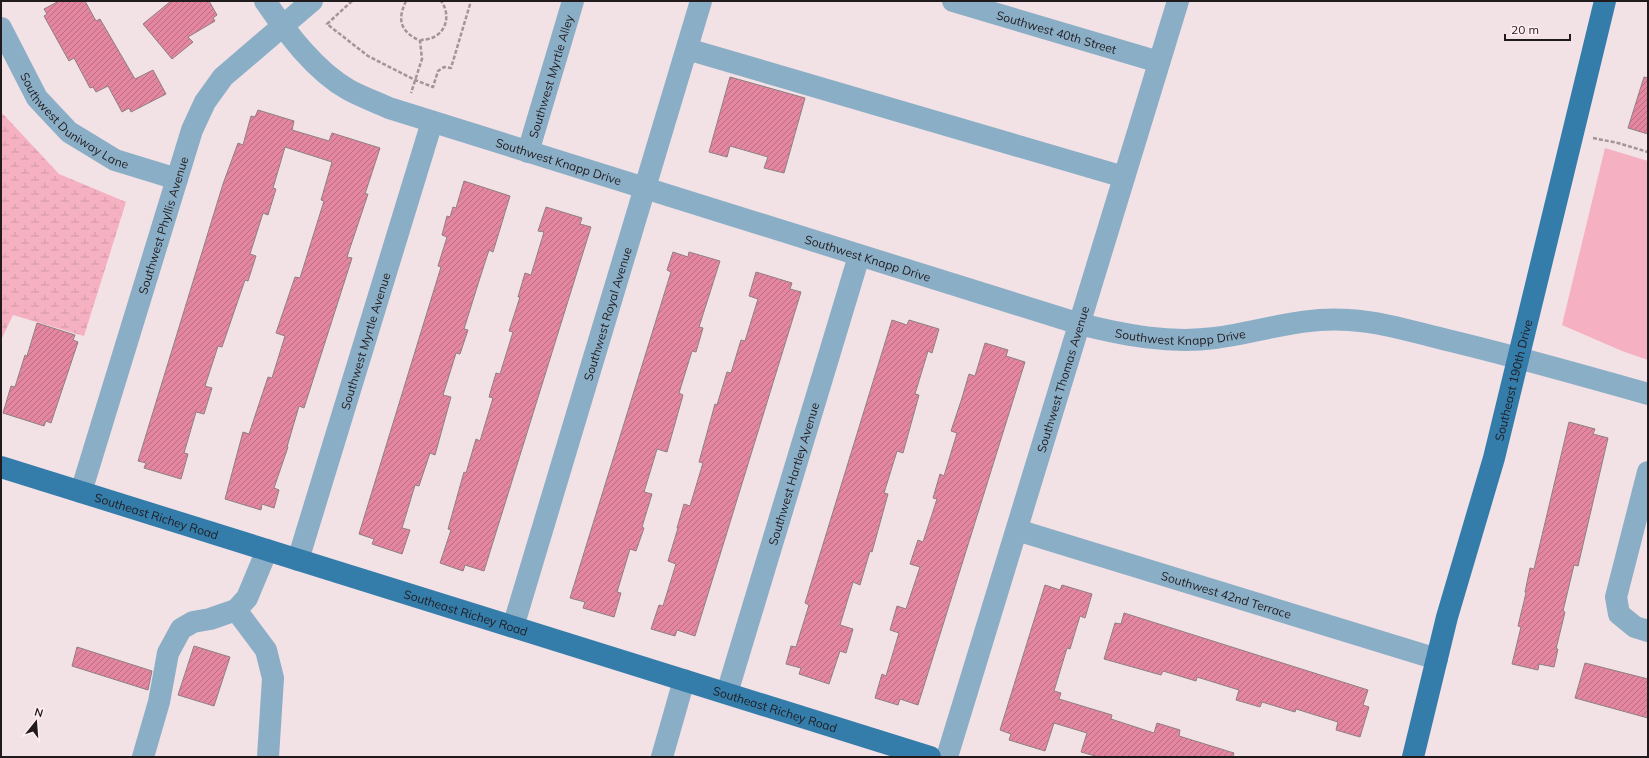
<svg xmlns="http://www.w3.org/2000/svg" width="1649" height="758" viewBox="0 0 1649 758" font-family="Mulish,sans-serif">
  <defs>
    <pattern id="wetland-marsh" width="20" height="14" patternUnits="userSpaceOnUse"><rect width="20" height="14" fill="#f5b1c2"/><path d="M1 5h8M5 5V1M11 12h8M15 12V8" fill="none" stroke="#d298a6"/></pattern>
    <pattern id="building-hatch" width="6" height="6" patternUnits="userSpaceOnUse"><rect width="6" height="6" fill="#e486a0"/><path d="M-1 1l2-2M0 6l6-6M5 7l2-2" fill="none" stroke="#b86d82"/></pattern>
  </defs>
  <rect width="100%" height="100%" fill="#f2e1e5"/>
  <path fill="#f5b1c2" d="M 1605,148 L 1648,161 L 1648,360 L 1622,351 L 1562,325 Z"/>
  <path fill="url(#wetland-marsh)" d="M 3,114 L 59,174 L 126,202 L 84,336 L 13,315 L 1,340 L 1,115 Z"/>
  <path fill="url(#building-hatch)" stroke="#8e8083" d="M 59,1 L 85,1 L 96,21 L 100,19 L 135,79 L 153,70 L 166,94 L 131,112 L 129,108 L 122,112 L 108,86 L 96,92 L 93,87 L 90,88 L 74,58 L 69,61 L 44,16 L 47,14 L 44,9 Z
    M 171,1 L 209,1 L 217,15 L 213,18 L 215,21 L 188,37 L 193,42 L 172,59 L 143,24 Z
    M 730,77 L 805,98 L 784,173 L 764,168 L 768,157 L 730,146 L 727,157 L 709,152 Z
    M 1644,77 L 1648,78 L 1648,134 L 1628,128 Z
    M 258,110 L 294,121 L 292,130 L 329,141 L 332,133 L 380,148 L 365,194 L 368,194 L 347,257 L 352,258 L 304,408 L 299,406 L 287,447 L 288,447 L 274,488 L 279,490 L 274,508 L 262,504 L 261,510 L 225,499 L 243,432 L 249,434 L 268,377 L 272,378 L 285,336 L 276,333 L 295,277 L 300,278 L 324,201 L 321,200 L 332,162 L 285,147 L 273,188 L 276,189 L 268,215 L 263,213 L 250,254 L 256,256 L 248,281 L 245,280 L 222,347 L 218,346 L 205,386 L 212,388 L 204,414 L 196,412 L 184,453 L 188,454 L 181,479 L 144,468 L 146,463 L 138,461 L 223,184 L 238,143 L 243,145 L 251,116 L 255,117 Z
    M 464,181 L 510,196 L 493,252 L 489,250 L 478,284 L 464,329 L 468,330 L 460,354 L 456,353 L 443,395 L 451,397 L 435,455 L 430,453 L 419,486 L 415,485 L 402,528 L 410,530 L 402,554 L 372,544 L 374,539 L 359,534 L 441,267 L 438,266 L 447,237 L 442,235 L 447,216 L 450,217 L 453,207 L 456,208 Z
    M 546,207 L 582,218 L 580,224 L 591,227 L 484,571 L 465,565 L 463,571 L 440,563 L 451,530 L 448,529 L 464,472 L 466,473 L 476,439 L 480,441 L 493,398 L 489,397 L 496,373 L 500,374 L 513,332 L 509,331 L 520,297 L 518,297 L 525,273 L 531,275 L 544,232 L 538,231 Z
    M 673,252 L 688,257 L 689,252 L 720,261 L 699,327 L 703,328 L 696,352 L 692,351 L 679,393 L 683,395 L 667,452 L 657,449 L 644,492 L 652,494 L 642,527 L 644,528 L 636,551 L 630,549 L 617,592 L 621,593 L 614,617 L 583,608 L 585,602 L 570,598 L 671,272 L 667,270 Z
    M 756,272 L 792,283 L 790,289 L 801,292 L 695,636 L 677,630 L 675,636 L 651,629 L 659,605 L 663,606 L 676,564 L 668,561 L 678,528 L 677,528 L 684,504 L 690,506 L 703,463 L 699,462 L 715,404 L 717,405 L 727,372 L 731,373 L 741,340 L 745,341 L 758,299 L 749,296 Z
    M 892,320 L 907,325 L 909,320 L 939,329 L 932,353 L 928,351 L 915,394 L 919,395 L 903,453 L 897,451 L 884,493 L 888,494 L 872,552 L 870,551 L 860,585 L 853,582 L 840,625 L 853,629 L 846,653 L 840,651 L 829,684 L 799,674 L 801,668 L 786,664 L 791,646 L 796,647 L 809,605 L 805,603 Z
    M 37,323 L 75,335 L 73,340 L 78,342 L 51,423 L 46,421 L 44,426 L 3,413 L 11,386 L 15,387 L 25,355 L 27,356 Z
    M 985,343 L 1008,350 L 1006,356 L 1025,362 L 918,705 L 900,699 L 898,705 L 875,698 L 882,674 L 886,676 L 899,633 L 890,630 L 897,606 L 906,609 L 920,567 L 910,564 L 918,540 L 923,542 L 937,499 L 933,498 L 940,474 L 944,476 L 957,433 L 951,431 L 962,398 L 969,374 L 975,376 Z
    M 1569,422 L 1595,429 L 1593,434 L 1608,438 L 1578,566 L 1574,565 L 1563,611 L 1565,612 L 1556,649 L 1558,649 L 1554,667 L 1539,664 L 1538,670 L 1512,664 L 1521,627 L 1518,626 L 1526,593 L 1525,592 L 1530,568 L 1534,569 Z
    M 1045,585 L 1060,590 L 1062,585 L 1092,594 L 1085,618 L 1080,616 L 1070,649 L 1067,648 L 1054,691 L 1061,693 L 1059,699 L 1112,715 L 1111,719 L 1154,733 L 1157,723 L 1180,730 L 1179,736 L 1234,753 L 1233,757 L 1099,757 L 1081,752 L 1087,733 L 1054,723 L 1045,751 L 1009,740 L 1011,734 L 1000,730 Z
    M 1124,613 L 1368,690 L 1363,705 L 1369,707 L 1360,737 L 1336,730 L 1338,722 L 1296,709 L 1295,712 L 1262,702 L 1260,707 L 1236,700 L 1239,690 L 1197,677 L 1196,681 L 1163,671 L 1161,675 L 1104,659 L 1115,623 L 1121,624 Z
    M 194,646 L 230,657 L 214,706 L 178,695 Z
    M 77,647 L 152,671 L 148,690 L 72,666 Z
    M 1585,663 L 1648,679 L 1648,718 L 1575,698 Z"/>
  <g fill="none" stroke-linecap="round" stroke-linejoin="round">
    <path stroke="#a29598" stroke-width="2.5" stroke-dasharray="4 2" stroke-linecap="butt" d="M 352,1 L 327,24 L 368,56 L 415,80 L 433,87 L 438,71 L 444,67 L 451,68 L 471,1
      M 406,1 C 397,20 400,31 420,41 L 422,59 L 411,93
      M 420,41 C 423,39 424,40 428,39 C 447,35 451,14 441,1
      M 1593,138 L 1618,143 L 1648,152"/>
    <g stroke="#8baec7" stroke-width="22">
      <path id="s1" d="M 265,1 C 287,33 315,71 349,90 C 362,97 376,102 389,108 L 1080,324 C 1123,335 1170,344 1215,338 C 1260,332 1303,316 1349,320 C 1382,322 1414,332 1447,340 C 1514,356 1581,375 1648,394"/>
      <path id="s2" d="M 953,1 L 1159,62"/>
      <path id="s3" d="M 1,28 L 37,98 L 69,132 L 115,160 L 177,179"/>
      <path d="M 687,49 L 1124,177"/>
      <path id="s4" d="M 528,152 L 573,1"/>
      <path d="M 1648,472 L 1616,597 L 1619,614 L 1635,627 L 1648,631"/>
      <path id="s5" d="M 81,492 L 192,130 L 205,102 L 223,77 L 312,1"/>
      <path id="s6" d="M 1017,530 L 1437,659"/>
      <path id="s7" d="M 298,560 L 432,122"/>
      <path d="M 236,610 L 266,650 L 273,678 L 268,757"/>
      <path id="s8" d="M 513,627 L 701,1"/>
      <path id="s9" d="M 727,693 L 859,256"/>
      <path d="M 143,757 L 159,702 L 168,653 L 181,629 L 193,622 L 210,619 L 236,610 L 247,598 L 267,550"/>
      <path d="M 662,757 L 684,680"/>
      <path id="s10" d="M 947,757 L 1178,1"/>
    </g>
    <g stroke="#347caa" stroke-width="22">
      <path id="s11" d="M 1,467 L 930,757"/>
      <path id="s12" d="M 1413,757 L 1447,617 L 1494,458 L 1605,1"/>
    </g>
  </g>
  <g text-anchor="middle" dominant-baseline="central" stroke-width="4" stroke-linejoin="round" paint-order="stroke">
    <g font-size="12" fill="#211b1d" stroke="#ffeef2">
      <text stroke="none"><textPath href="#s2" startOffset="108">Southwest 40th Street</textPath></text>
      <text stroke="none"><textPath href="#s4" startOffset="79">Southwest Myrtle Alley</textPath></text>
      <text stroke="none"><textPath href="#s3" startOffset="122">Southwest Duniway Lane</textPath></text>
      <text stroke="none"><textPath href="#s1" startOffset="345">Southwest Knapp Drive</textPath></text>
      <text stroke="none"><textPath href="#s5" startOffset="279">Southwest Phyllis Avenue</textPath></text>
      <text stroke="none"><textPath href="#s1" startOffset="669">Southwest Knapp Drive</textPath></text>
      <text stroke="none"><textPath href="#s8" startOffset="327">Southwest Royal Avenue</textPath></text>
      <text stroke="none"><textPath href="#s1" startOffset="993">Southwest Knapp Drive</textPath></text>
      <text stroke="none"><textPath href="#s7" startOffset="229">Southwest Myrtle Avenue</textPath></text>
      <text stroke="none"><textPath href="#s10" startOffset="395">Southwest Thomas Avenue</textPath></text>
      <text stroke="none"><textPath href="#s12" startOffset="390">Southeast 190th Drive</textPath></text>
      <text stroke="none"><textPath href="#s9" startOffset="229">Southwest Hartley Avenue</textPath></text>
      <text stroke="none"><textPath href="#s11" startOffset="163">Southeast Richey Road</textPath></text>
      <text stroke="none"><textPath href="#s6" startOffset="219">Southwest 42nd Terrace</textPath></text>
      <text stroke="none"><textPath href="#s11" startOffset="487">Southeast Richey Road</textPath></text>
      <text stroke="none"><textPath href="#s11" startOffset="811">Southeast Richey Road</textPath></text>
    </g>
  </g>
  <rect width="1649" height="758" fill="none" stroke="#211b1d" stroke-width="4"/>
  <g transform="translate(36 722) rotate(17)" stroke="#ffeef2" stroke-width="3" paint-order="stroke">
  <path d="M0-3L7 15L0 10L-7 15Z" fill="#211b1d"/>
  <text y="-6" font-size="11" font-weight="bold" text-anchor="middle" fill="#211b1d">N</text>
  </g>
  <path d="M1505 34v6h65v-6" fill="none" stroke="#211b1d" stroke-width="2"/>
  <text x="1511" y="34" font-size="12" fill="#211b1d" stroke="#ffeef2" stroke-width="3" paint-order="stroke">20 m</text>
</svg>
